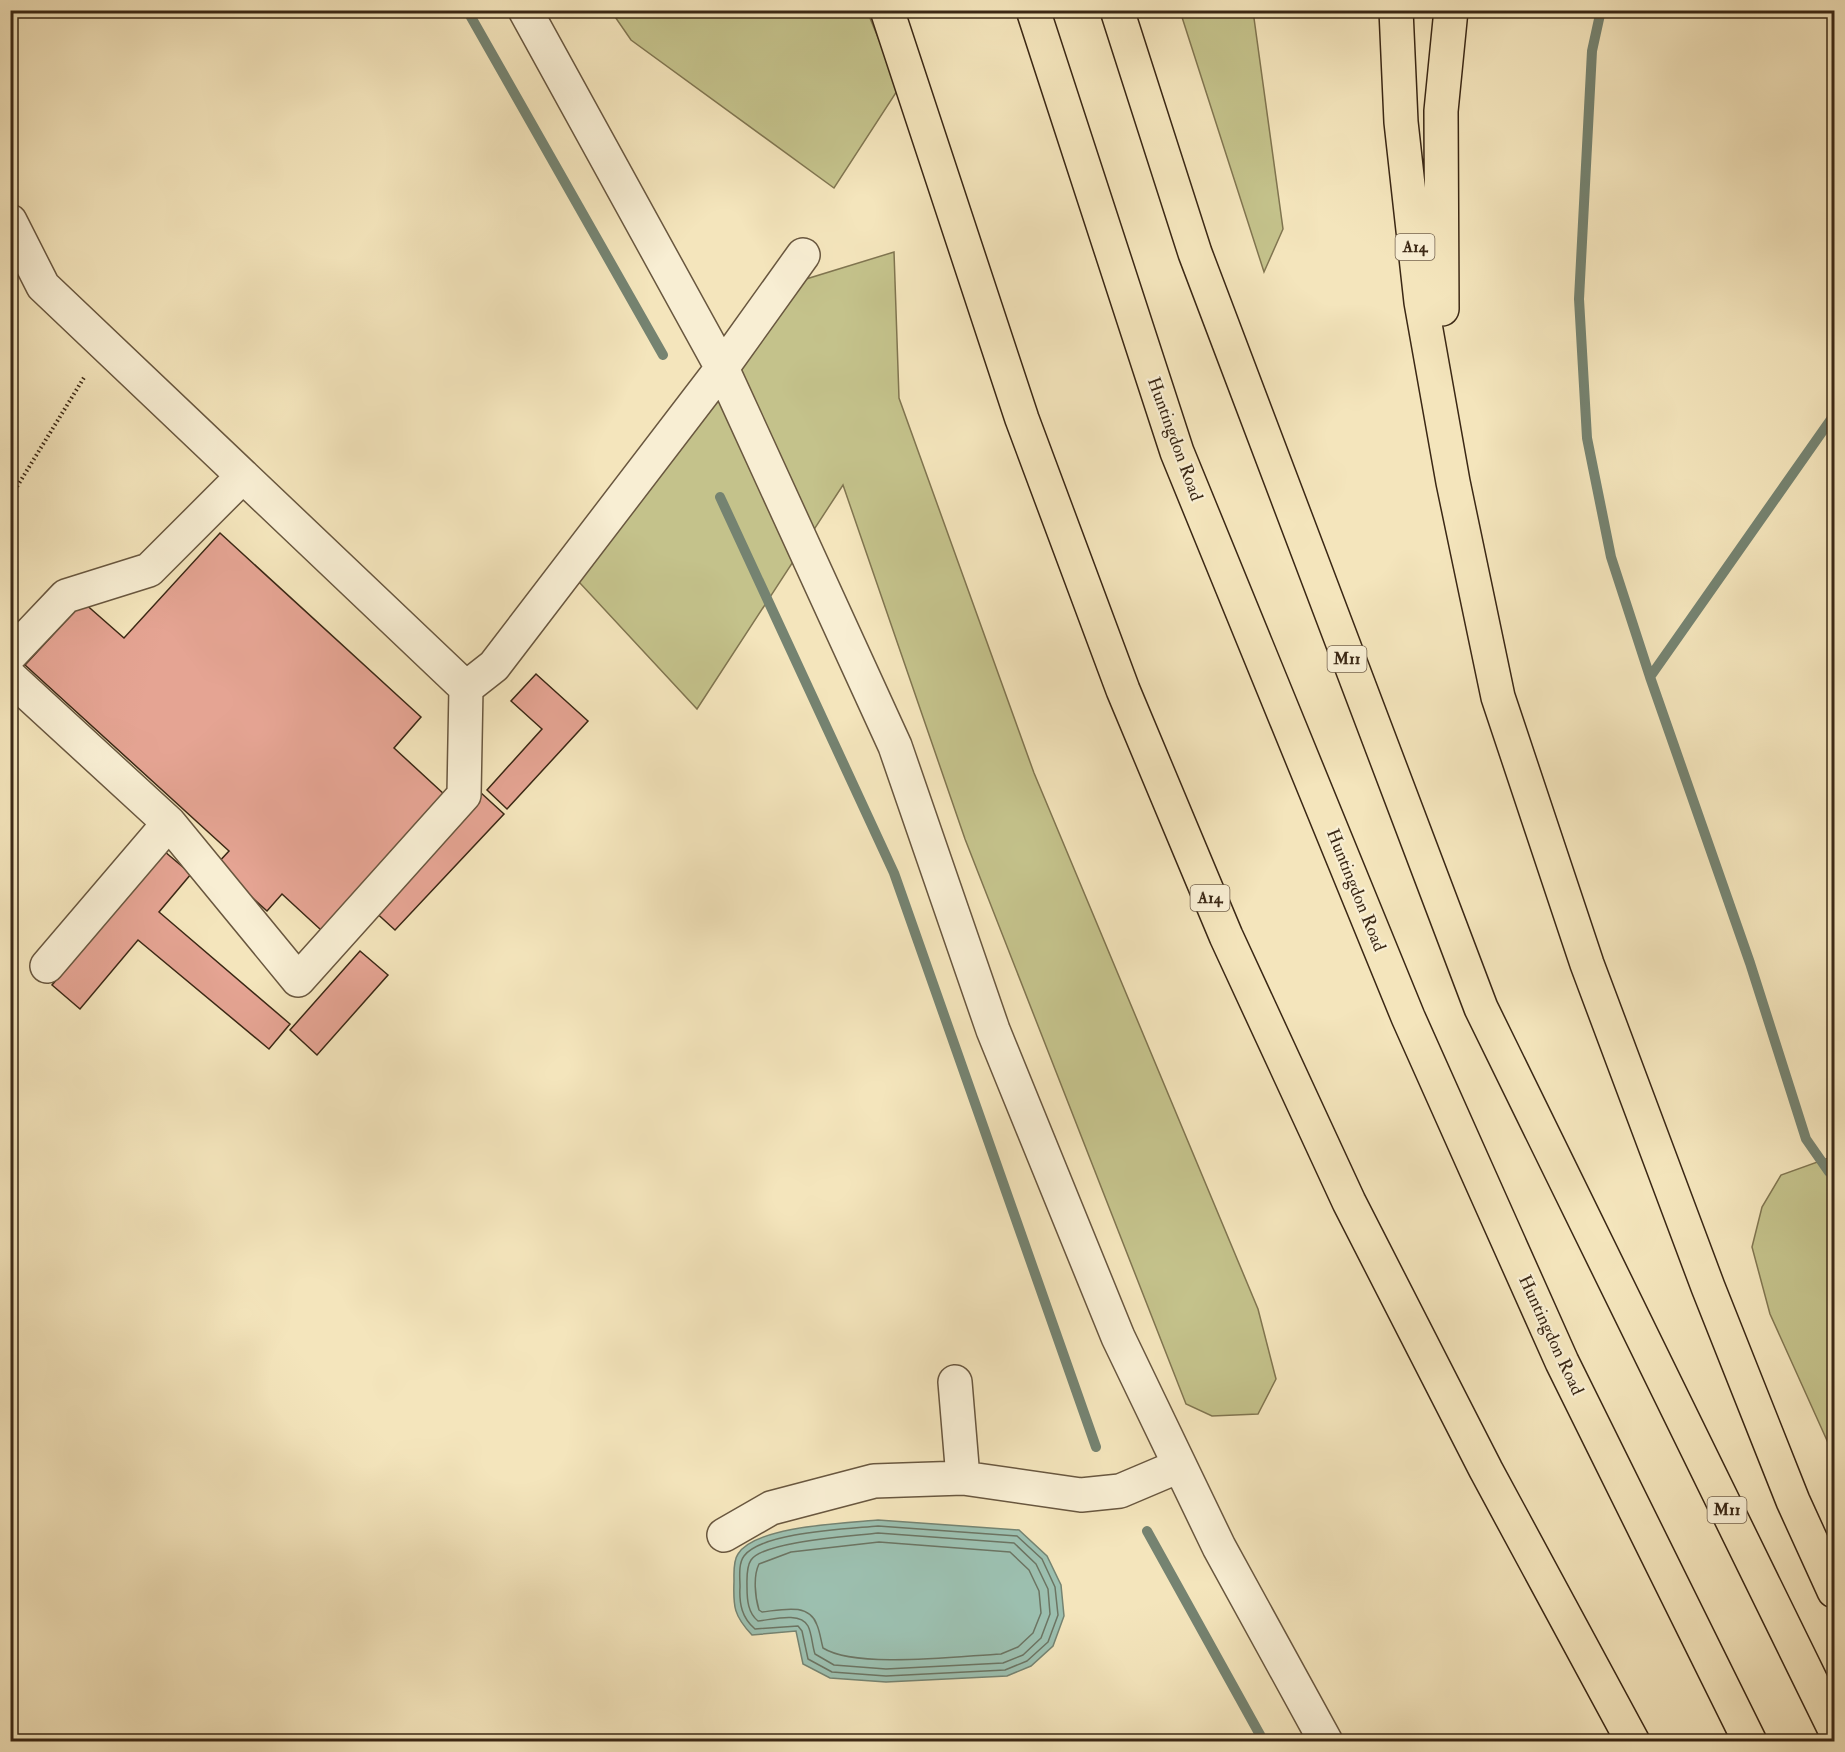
<svg xmlns="http://www.w3.org/2000/svg" width="1845" height="1752" viewBox="0 0 1845 1752" font-family="'IM FELL Double Pica',serif">
  <rect width="100%" height="100%" fill="#f4e5bc"/>
  <filter id="stains"><feTurbulence type="fractalNoise" baseFrequency=".00333" numOctaves="4"/><feColorMatrix values="0 0 0 0 .2 0 0 0 0 .09 0 0 0 0 .02 0 0 0 .5 -.17"/></filter>
  <radialGradient id="worn" r=".72"><stop offset=".6" stop-color="#630" stop-opacity="0"/><stop offset="1" stop-color="#630" stop-opacity=".3"/></radialGradient>
  <path fill="#c4c28b" stroke="#807550" stroke-width="1.5" d="M 611,11 L 867,11 L 899,88 L 834,188 L 631,40 Z
    M 1180,11 L 1253,11 L 1283,229 L 1264,272 Z
    M 894,252 L 899,398 L 1034,773 L 1258,1309 L 1276,1379 L 1258,1414 L 1212,1416 L 1186,1404 L 965,839 L 843,485 L 697,709 L 579,582 L 803,280 Z
    M 1834,1156 L 1834,1456 L 1770,1314 L 1752,1247 L 1762,1207 L 1781,1175 Z"/>
  <path fill="#9cbfaf" stroke="#758371" stroke-width="1.5" d="M 878,1520 L 1019,1530 L 1047,1556 L 1061,1585 L 1064,1616 L 1053,1646 L 1031,1666 L 1007,1676 L 886,1682 L 830,1678 L 803,1664 L 796,1631 L 752,1635 C 734,1616 733,1607 734,1581 C 734,1573 733,1561 738,1554 C 755,1526 846,1523 878,1520 Z"/>
  <g fill="none" stroke-linecap="round" stroke-linejoin="round">
    <path stroke="#6c7462" stroke-width="1.5" d="M 878,1526 L 1017,1536 L 1042,1559 L 1055,1587 L 1058,1615 L 1048,1642 L 1027,1661 L 1005,1670 L 886,1676 L 832,1672 L 808,1659 L 802,1631 L 798,1626 L 755,1629 C 742,1618 739,1604 740,1587 C 740,1578 738,1564 744,1556 C 762,1532 848,1529 878,1526 Z
      M 878,1533 L 1014,1543 L 1036,1564 L 1048,1589 L 1050,1614 L 1041,1638 L 1023,1655 L 1003,1663 L 886,1669 L 834,1665 L 815,1654 C 812,1645 812,1634 808,1626 C 800,1611 771,1620 758,1621 C 748,1613 747,1600 747,1587 C 747,1579 746,1567 751,1560 C 764,1541 854,1536 878,1533 Z
      M 879,1542 L 1010,1552 L 1029,1570 L 1039,1591 L 1041,1613 L 1033,1633 L 1018,1647 L 1001,1654 C 960,1656 856,1669 823,1648 C 821,1641 820,1632 817,1625 C 809,1602 781,1610 762,1612 L 759,1610 C 755,1597 753,1576 759,1564 L 791,1552 Z"/>
    <path stroke="#758371" stroke-width="10" d="M 467,10 L 663,355
      M 1601,10 L 1592,51 L 1579,299 L 1587,438 L 1611,557 L 1650,677 L 1750,963 L 1806,1139 L 1829,1172 L 1834,1174
      M 720,497 L 894,873 L 1096,1447
      M 1650,677 L 1834,415
      M 1147,1531 L 1264,1742"/>
  </g>
  <path fill="#e5a493" stroke="#3b2815" stroke-width="1.5" d="M 220,533 L 421,717 L 394,748 L 445,795 L 321,930 L 282,894 L 267,911 L 216,865 L 229,851 L 25,665 L 83,602 L 124,638 Z
    M 536,674 L 588,721 L 507,809 L 487,790 L 542,729 L 511,701 Z
    M 480,792 L 504,814 L 395,930 L 372,909 Z
    M 164,851 L 191,874 L 159,912 L 290,1024 L 269,1049 L 138,940 L 80,1009 L 52,985 Z
    M 360,951 L 388,975 L 317,1055 L 290,1030 Z"/>
  <g fill="none" stroke-linecap="round" stroke-linejoin="round">
    <defs>
      <path id="minor" d="M 525,10 L 722,368 L 895,746 L 993,1030 L 1118,1337 L 1219,1547 L 1326,1742
        M 10,221 L 43,286 L 466,688 L 464,795 L 298,980 L 169,823 L 10,677
        M 10,655 L 66,596 L 149,570 L 243,476
        M 466,688 L 494,666 L 722,368 L 803,255
        M 47,966 L 169,823
        M 955,1382 L 963,1478 L 1081,1495 L 1120,1491 L 1179,1466
        M 724,1535 L 771,1508 L 874,1481 L 963,1478"/>
      <path id="highway" d="M 887,10 L 1022,419 L 1123,690 L 1226,936 L 1349,1202 L 1486,1470 L 1633,1742
        M 1033,10 L 1177,452 L 1408,1017 L 1562,1362 L 1750,1742
        M 1117,10 L 1195,253 L 1481,1008 L 1834,1728
        M 1396,10 L 1401,122 L 1421,302 L 1453,482 L 1498,697 L 1587,964 L 1708,1287 L 1793,1501 L 1834,1591
        M 1442,309 L 1441,111 L 1451,10"/>
    </defs>
    <use href="#minor" stroke="#69573f" stroke-width="36"/>
    <use href="#highway" stroke="#3b2815" stroke-width="36"/>
    <path stroke="#3b2815" stroke-width="4" stroke-dasharray="1.5 3" stroke-linecap="butt" d="M 10,498 L 85,376"/>
    <use href="#minor" stroke="#f8eed3" stroke-width="33"/>
    <use href="#highway" stroke="#f4e5bc" stroke-width="33"/>
  </g>
  <g text-anchor="middle" dominant-baseline="central" stroke-width="4.5" stroke-linejoin="round" paint-order="stroke">
    <g fill="#f8eed3" stroke="#74634e" stroke-width="1.5">
      <rect x="1395.5" y="234" width="39" height="26" rx="4.5"/>
      <rect x="1327.5" y="646" width="39" height="26" rx="4.5"/>
      <rect x="1190.5" y="885" width="39" height="26" rx="4.5"/>
      <rect x="1707.5" y="1497" width="39" height="26" rx="4.5"/>
    </g>
    <g font-size="16" font-weight="bold" fill="#3b2815">
      <text x="1415" y="247">A14</text>
      <text x="1347" y="659">M11</text>
      <text x="1210" y="898">A14</text>
      <text x="1727" y="1510">M11</text>
    </g>
    <g font-size="18" fill="#3b2815" stroke="#f8eed3">
      <text transform="translate(1175 439) rotate(70)">Huntingdon Road</text>
      <text transform="translate(1356 890) rotate(68)">Huntingdon Road</text>
      <text transform="translate(1551 1335) rotate(65)">Huntingdon Road</text>
    </g>
  </g>
  <rect width="1845" height="1752" fill="none" stroke="#f4e5bc" stroke-width="36"/>
  <rect x="12" y="12" width="1821" height="1728" fill="none" stroke="#3b2815" stroke-width="3"/>
  <rect x="18" y="18" width="1809" height="1716" fill="none" stroke="#3b2815" stroke-width="1.5"/>
  <rect width="100%" height="100%" filter="url(#stains)"/>
  <rect width="100%" height="100%" fill="url(#worn)"/>
</svg>
